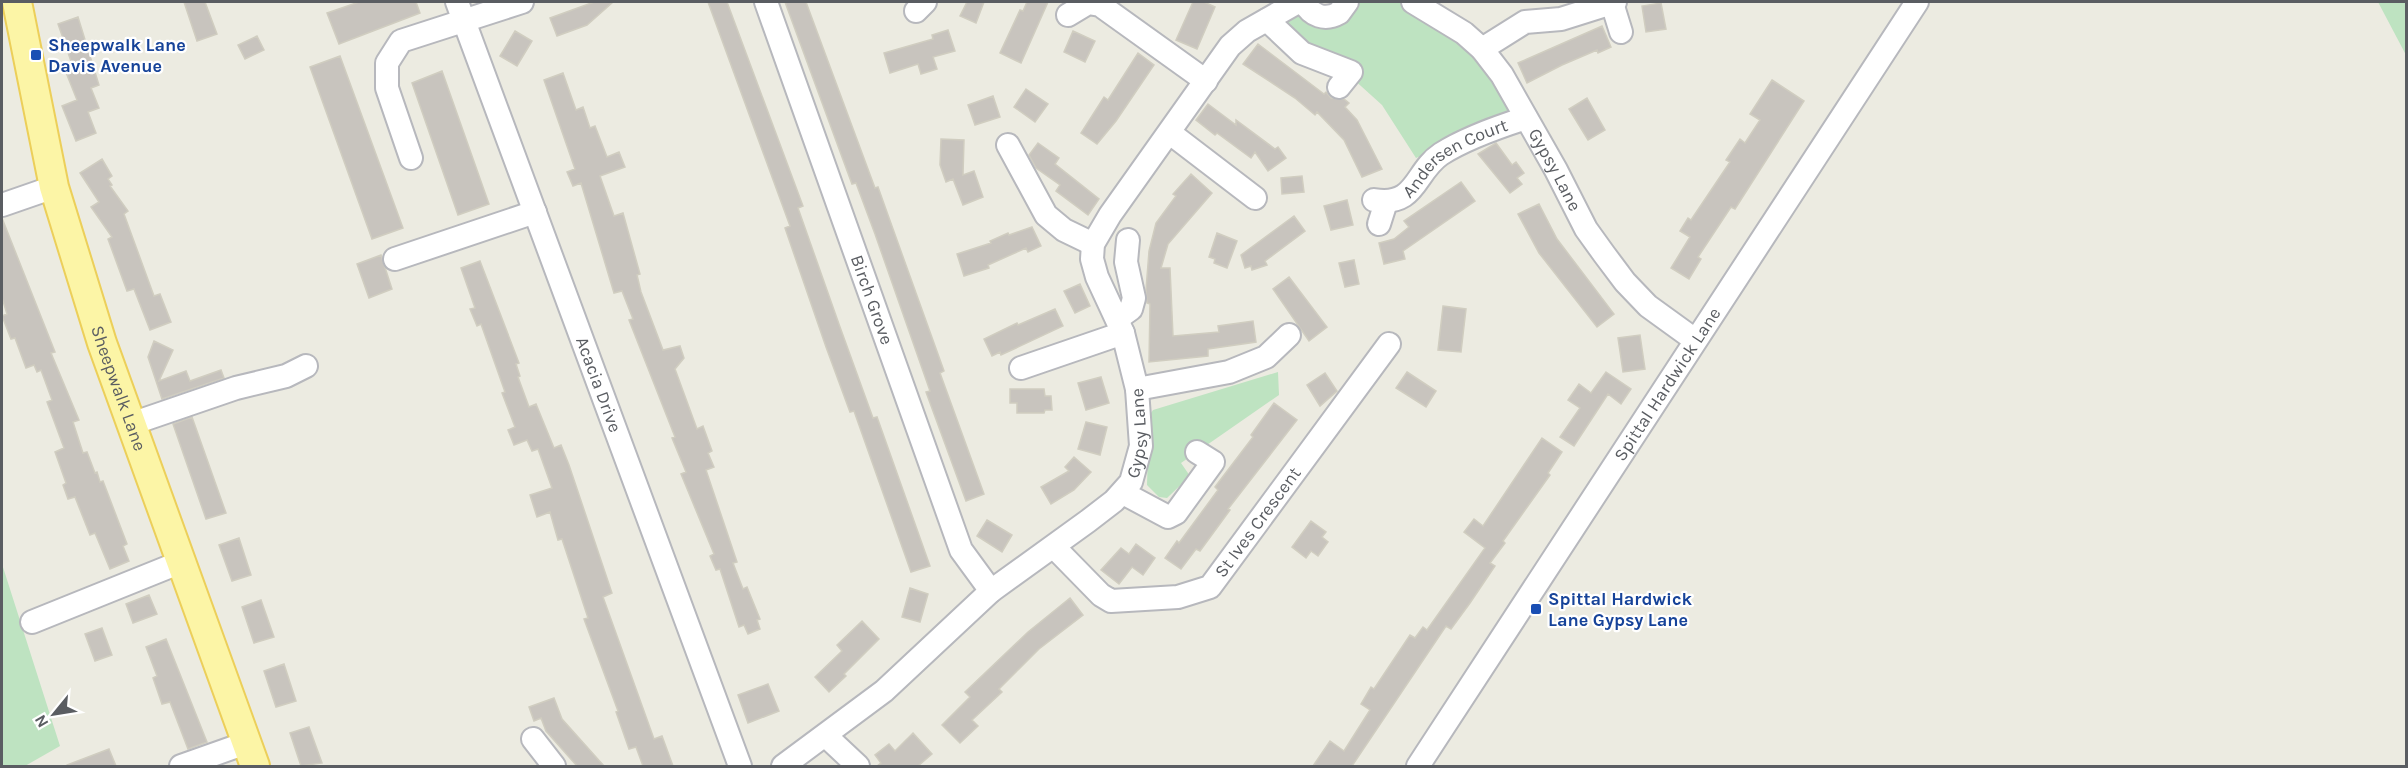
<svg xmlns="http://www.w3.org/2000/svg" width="2408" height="768" viewBox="0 0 2408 768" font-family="Karla,sans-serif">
  <rect width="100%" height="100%" fill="#ecebe1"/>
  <path fill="#bee3c1" d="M 1347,2 L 1413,2 L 1443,19 L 1523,112 L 1416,158 L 1382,105 L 1341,68 L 1267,20 L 1287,5 L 1312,13 Z
    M 2378,2 L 2406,2 L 2406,55 Z
    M 1278,372 L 1279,395 L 1181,463 L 1190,476 L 1167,498 L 1159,497 L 1147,485 L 1149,416 L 1153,410 Z
    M 2,564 L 60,746 L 25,766 L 2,766 Z"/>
  <path fill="#c8c4be" stroke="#d0cdc0" stroke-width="1.5" d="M 184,2 L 205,2 L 217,34 L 197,41 Z
    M 359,2 L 416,2 L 420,13 L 339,44 L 327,13 Z
    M 594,2 L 613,2 L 587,25 L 557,36 L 550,18 Z
    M 708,2 L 727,2 L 803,206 L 798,208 L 840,327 L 873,418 L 877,417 L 930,566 L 911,572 L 854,411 L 850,412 L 826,347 L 785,228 L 790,226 Z
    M 785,2 L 806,2 L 875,188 L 878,187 L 888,215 L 944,371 L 940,373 L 984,494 L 966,501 L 926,392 L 930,391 L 875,234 L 856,183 L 852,184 Z
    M 967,2 L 984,2 L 976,23 L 960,16 Z
    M 1027,2 L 1048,2 L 1021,63 L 1000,53 L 1020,10 L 1023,11 Z
    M 1193,2 L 1204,2 L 1215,7 L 1197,49 L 1176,40 Z
    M 1661,3 L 1666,29 L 1646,32 L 1642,6 Z
    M 78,17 L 99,85 L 91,88 L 99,108 L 88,112 L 96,133 L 76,141 L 62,106 L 77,100 L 65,70 L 73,67 L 58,24 Z
    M 1602,26 L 1611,47 L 1598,53 L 1597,50 L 1562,65 L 1527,83 L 1518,63 Z
    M 948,30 L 955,51 L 933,57 L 937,69 L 921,74 L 918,64 L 890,73 L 884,53 L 933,39 L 932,35 Z
    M 515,31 L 532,41 L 517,66 L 500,56 Z
    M 1073,31 L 1095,41 L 1085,62 L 1064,52 Z
    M 257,36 L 264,50 L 245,59 L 238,45 Z
    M 1258,44 L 1324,94 L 1326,92 L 1331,98 L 1344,99 L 1349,103 L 1345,107 L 1357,120 L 1382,169 L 1362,177 L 1344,140 L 1317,112 L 1315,115 L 1295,98 L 1243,64 Z
    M 1138,53 L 1154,65 L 1116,121 L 1097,144 L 1081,133 L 1104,97 L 1108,100 Z
    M 340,56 L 403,228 L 372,239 L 310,67 Z
    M 442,71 L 489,204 L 458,215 L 412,83 Z
    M 563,73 L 576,110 L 583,107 L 590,128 L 595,126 L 607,157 L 619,152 L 625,167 L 600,176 L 614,216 L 623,213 L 640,274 L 637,275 L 641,292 L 663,350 L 680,346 L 684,358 L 675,369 L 697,429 L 703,426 L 712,451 L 708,453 L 714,467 L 706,470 L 737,562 L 733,563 L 743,589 L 747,587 L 760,619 L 757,620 L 760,629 L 748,634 L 744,625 L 739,627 L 720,569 L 716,570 L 710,556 L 714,554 L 681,474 L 686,472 L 672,438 L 675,437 L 629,320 L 633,319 L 622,291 L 614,293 L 581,183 L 573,186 L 567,172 L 575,169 L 544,80 Z
    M 1772,80 L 1804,101 L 1735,209 L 1731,207 L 1698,257 L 1701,259 L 1689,279 L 1671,268 L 1690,237 L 1680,231 L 1688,218 L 1691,220 L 1730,162 L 1726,160 L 1740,139 L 1745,143 L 1760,120 L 1750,114 Z
    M 1026,89 L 1048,104 L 1035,122 L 1014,107 Z
    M 993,96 L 1000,117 L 975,125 L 968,105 Z
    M 1587,98 L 1605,130 L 1588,140 L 1569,109 Z
    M 1208,104 L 1236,125 L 1236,120 L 1275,149 L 1278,147 L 1286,158 L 1268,171 L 1255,152 L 1251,158 L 1217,133 L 1215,135 L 1196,120 Z
    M 941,139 L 964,140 L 963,175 L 974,171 L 983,197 L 963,205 L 953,179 L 946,182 L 940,165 Z
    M 1038,143 L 1059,158 L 1055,164 L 1099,199 L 1088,215 L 1056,191 L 1060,185 L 1036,168 L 1029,155 Z
    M 1496,143 L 1512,165 L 1516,162 L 1524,173 L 1517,178 L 1522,184 L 1510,193 L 1478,154 Z
    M 102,159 L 112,176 L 108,179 L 112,185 L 110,186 L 128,211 L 124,214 L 154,296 L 160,294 L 171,322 L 150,330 L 134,289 L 127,291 L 108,239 L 112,237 L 91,207 L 99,202 L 80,173 Z
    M 1191,174 L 1212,193 L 1168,244 L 1161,268 L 1170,268 L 1173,336 L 1219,332 L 1218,326 L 1253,321 L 1256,342 L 1208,349 L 1208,356 L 1149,362 L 1150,304 L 1147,303 L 1146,290 L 1149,251 L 1156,223 L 1176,196 L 1173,194 Z
    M 1302,176 L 1304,192 L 1282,194 L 1281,178 Z
    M 1461,182 L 1475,201 L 1403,251 L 1405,259 L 1384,264 L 1379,243 L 1394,239 L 1409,227 L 1404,221 Z
    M 1347,200 L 1353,225 L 1331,230 L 1324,206 Z
    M 1539,204 L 1557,239 L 1614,314 L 1597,327 L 1539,253 L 1518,214 Z
    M 1294,216 L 1305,231 L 1265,261 L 1267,265 L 1252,270 L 1251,266 L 1245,268 L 1241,255 Z
    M 2,218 L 55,352 L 51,353 L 79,420 L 73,422 L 83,453 L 87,452 L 95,473 L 97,472 L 100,482 L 103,481 L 127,544 L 123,546 L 129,561 L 110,569 L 95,533 L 90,535 L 75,497 L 68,499 L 63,485 L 66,483 L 55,452 L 64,448 L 47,402 L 52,400 L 41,370 L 37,372 L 34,365 L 26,368 L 15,338 L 11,339 L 2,316 L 7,314 L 2,298 Z
    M 1032,227 L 1041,246 L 1028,252 L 1026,248 L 988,265 L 989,268 L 964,276 L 957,254 L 991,243 L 990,241 L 1008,233 L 1009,235 Z
    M 1217,233 L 1237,241 L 1227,268 L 1214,263 L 1215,259 L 1209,257 Z
    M 381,255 L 392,289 L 369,298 L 357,264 Z
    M 1354,260 L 1359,284 L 1345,287 L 1339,263 Z
    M 480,261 L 519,363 L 516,364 L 520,376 L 518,377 L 529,407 L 536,404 L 554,448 L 561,445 L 569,465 L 612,593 L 603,597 L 654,739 L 662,736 L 673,766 L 643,766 L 636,747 L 629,749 L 616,712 L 618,711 L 584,619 L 588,618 L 562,539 L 558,540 L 550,512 L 537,517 L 530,495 L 552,488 L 538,449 L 532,451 L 527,440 L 514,445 L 508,430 L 515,427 L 502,393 L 505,392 L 481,324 L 477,326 L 470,309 L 475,308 L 461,268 Z
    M 1289,277 L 1327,327 L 1309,341 L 1273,289 Z
    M 1080,284 L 1090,306 L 1075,313 L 1064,291 Z
    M 1443,306 L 1466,309 L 1461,352 L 1438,350 Z
    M 1055,309 L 1063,326 L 1001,355 L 1000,352 L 992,356 L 984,339 L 1017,323 L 1018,325 Z
    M 1640,335 L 1645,369 L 1623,372 L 1618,338 Z
    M 154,341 L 173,350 L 159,381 L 186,371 L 190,381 L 221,370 L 224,378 L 162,399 L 148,357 Z
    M 1407,372 L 1436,391 L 1426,407 L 1396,388 Z
    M 1606,372 L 1631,389 L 1621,404 L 1608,394 L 1574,446 L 1560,437 L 1580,408 L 1568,400 L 1579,384 L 1591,393 Z
    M 1325,373 L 1337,391 L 1320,406 L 1307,385 Z
    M 1101,377 L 1109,403 L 1086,410 L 1078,383 Z
    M 1010,389 L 1044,389 L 1045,396 L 1051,396 L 1052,410 L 1045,410 L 1044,413 L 1017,413 L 1017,403 L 1010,403 Z
    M 1274,403 L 1297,420 L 1228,509 L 1230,510 L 1200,551 L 1196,549 L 1181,569 L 1165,558 L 1177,541 L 1179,543 L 1218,490 L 1215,487 L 1253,437 L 1251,435 Z
    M 192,417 L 226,513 L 206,519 L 173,424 Z
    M 1086,422 L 1107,427 L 1100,455 L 1078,449 Z
    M 1542,438 L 1562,452 L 1548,473 L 1550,475 L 1503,541 L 1505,543 L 1490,563 L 1495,566 L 1470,603 L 1451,629 L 1446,626 L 1352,766 L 1313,766 L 1330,741 L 1344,751 L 1370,710 L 1361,704 L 1371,687 L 1374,689 L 1410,635 L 1415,638 L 1423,627 L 1427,630 L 1485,548 L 1464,532 L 1474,519 L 1483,526 Z
    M 1074,457 L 1091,472 L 1074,490 L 1051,504 L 1041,487 L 1069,471 L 1065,467 Z
    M 987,520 L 1012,535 L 1002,552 L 977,536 Z
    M 1311,521 L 1326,532 L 1322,537 L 1328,542 L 1318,556 L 1311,551 L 1306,558 L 1292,547 Z
    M 239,538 L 251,575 L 232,581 L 219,545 Z
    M 1136,544 L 1155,558 L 1143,575 L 1132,567 L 1119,584 L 1101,570 L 1121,548 L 1129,554 Z
    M 910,588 L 928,594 L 920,622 L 902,617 Z
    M 149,595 L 157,614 L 133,623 L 126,604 Z
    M 1070,598 L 1083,615 L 1039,649 L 999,689 L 1002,692 L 972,720 L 978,726 L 960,743 L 942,725 L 970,697 L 965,692 L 1028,632 Z
    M 261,600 L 274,637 L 254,643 L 242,607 Z
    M 862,621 L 879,639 L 844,674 L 846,676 L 829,692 L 815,677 L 842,651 L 837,645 Z
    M 102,628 L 112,655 L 95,661 L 85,634 Z
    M 166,639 L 207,742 L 188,749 L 170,702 L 162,704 L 153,678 L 157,676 L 146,647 Z
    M 284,664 L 296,701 L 276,707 L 264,671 Z
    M 768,684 L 779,711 L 748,723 L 738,695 Z
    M 554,698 L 562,719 L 604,766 L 577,766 L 546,731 L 541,718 L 534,721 L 529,707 Z
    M 309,727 L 322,763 L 301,766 L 290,733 Z
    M 913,733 L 932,754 L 918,766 L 877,766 L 881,763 L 875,755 L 889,744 L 895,751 Z
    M 109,749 L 116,766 L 67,766 L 67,765 Z"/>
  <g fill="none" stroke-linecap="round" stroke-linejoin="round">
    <defs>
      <g id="minor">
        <path id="s1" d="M 457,2 L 740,766"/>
        <path id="s2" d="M 766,2 L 961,550 L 991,591"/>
        <path d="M 1304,2 C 1311,16 1325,21 1339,13 L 1347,2"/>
        <path id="s3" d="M 1413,2 L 1464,33 L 1482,49 L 1502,75 L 1556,170 L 1586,229 L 1604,254 L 1625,282 L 1648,306 L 1695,340"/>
        <path d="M 1612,3 L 1621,32"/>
        <path d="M 916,11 L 925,2"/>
        <path d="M 1068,15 L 1088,3 L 1100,5 L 1206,81"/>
        <path d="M 1267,20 L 1302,53 L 1351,72 L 1339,87"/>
        <path d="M 1482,49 L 1525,22 L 1561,19 L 1615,2"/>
        <path d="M 1170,133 L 1255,198"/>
        <path d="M 1008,145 L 1046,215 L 1064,230 L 1093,244"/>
        <path d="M 411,158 L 387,88 L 387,63 L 401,41 L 522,2"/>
        <path id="s4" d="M 1374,200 C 1417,207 1414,172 1441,154 C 1466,138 1498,127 1526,118"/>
        <path d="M 2,205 L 54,187"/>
        <path d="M 1379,224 L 1386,202"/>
        <path d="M 395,259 L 535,212"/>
        <path d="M 1117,319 L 1131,309 L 1134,298 L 1126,262 L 1128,240"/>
        <path d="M 1021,368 L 1123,333"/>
        <path d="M 1137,389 L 1229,372 L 1266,357 L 1289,335"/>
        <path d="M 131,424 L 236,388 L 286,376 L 306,366"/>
        <path d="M 1123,493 L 1168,517 L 1176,513 L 1213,462 L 1197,452"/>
        <path id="s5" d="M 1054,547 L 1101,595 L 1111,601 L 1178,597 L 1210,587 L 1389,344"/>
        <path d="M 32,622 L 181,562"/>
        <path d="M 826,736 L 858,766"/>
        <path d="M 533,739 L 554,766"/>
        <path d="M 181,766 L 246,743"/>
        <path id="s6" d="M 783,766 L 884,691 L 991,591 L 1088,521 L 1114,501 L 1131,482 L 1141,446 L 1137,389 L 1123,333 L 1097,277 L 1092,259 L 1093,244 L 1110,215 L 1230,46 L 1247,31 L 1298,2"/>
        <path id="s7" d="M 1418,766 L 1917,2"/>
      </g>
      <g id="major">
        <path id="s8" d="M 17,2 L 54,187 L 102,343 L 255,766"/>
      </g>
    </defs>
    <use href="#minor" stroke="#b7b8bd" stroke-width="26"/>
    <use href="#major" stroke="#eccf5a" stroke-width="32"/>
    <use href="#minor" stroke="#fff" stroke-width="22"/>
    <use href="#major" stroke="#fcf5a6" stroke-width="28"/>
  </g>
  <g fill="#1a4fb4" stroke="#fff" stroke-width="2">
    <rect x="30" y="49" width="12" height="12" rx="3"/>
    <rect x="1530" y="603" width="12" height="12" rx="3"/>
  </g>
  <g text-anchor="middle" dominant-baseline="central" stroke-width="4.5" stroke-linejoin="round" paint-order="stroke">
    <g font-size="18" font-weight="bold" fill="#164399" stroke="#fff" text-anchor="start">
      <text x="48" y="45">Sheepwalk Lane<tspan x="48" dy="21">Davis Avenue</tspan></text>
      <text x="1548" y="599">Spittal Hardwick<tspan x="1548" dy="21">Lane Gypsy Lane</tspan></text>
    </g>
    <g font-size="18" fill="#5a5d62" stroke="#fff">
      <text stroke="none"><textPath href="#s4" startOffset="96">Andersen Court</textPath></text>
      <text stroke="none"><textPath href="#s3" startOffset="225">Gypsy Lane</textPath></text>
      <text stroke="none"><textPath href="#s2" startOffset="316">Birch Grove</textPath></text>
      <text stroke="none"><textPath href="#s1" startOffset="408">Acacia Drive</textPath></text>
      <text stroke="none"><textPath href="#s7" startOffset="456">Spittal Hardwick Lane</textPath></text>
      <text stroke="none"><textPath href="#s8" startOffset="400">Sheepwalk Lane</textPath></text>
      <text stroke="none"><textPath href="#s6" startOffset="500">Gypsy Lane</textPath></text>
      <text stroke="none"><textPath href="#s5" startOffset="260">St Ives Crescent</textPath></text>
    </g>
  </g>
  <rect width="2408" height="768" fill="none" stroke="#5a5d62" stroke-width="6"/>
  <g transform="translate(54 714) rotate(240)" stroke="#ffffff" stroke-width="4.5" paint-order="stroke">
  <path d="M0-4.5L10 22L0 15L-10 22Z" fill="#5a5d62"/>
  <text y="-9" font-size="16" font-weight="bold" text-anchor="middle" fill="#5a5d62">N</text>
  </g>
</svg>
